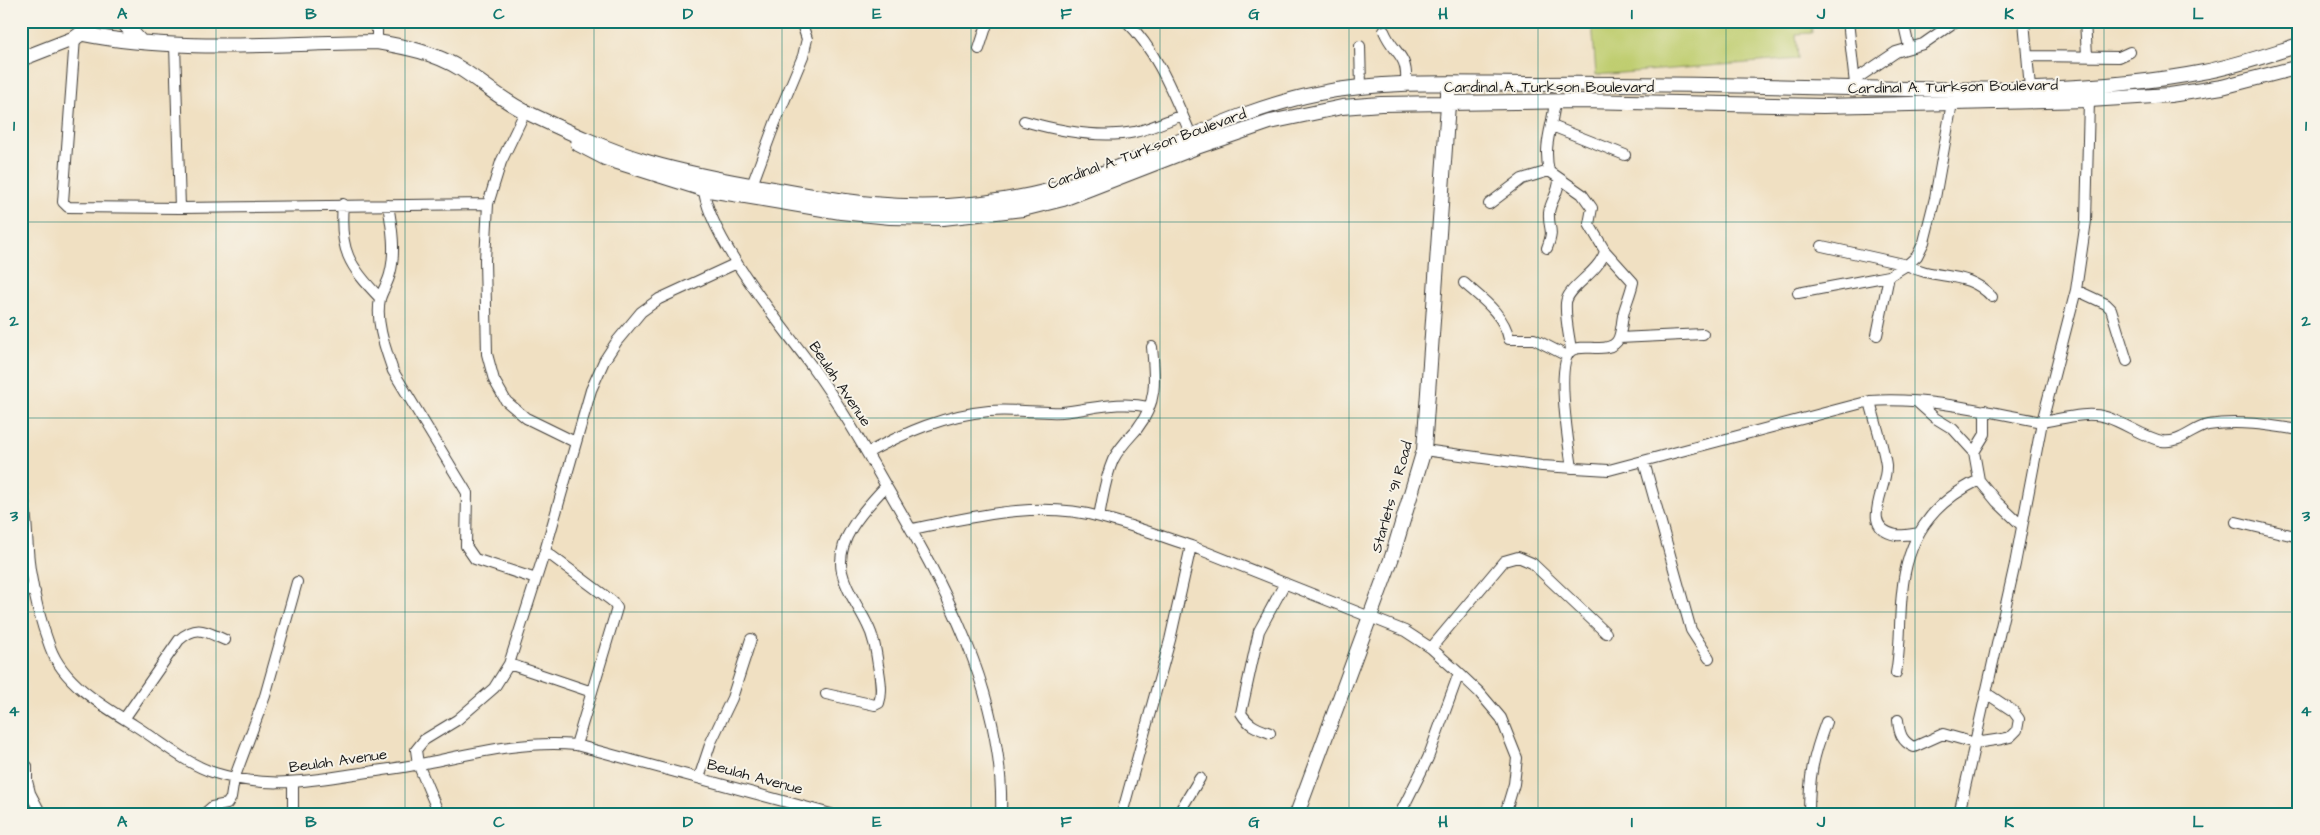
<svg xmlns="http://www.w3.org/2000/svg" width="2320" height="835" viewBox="0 0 2320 835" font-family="'Architects Daughter',sans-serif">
  <rect width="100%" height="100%" fill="#f7f3e8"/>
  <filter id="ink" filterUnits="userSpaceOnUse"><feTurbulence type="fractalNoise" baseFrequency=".02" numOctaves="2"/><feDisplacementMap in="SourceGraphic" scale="10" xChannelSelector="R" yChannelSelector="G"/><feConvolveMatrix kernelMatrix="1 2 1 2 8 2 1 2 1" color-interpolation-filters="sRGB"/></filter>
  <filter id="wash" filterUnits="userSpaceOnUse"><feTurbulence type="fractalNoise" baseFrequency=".0096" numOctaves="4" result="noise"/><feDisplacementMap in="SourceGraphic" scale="20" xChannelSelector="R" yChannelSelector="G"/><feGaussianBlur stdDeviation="1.12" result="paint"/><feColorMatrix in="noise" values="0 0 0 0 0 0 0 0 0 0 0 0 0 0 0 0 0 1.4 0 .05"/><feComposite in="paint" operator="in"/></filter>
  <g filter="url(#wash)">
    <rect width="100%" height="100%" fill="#f0e0c2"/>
    <path fill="#bfcd70" stroke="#6e7446" d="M 1592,21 L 1811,21 L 1812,33 L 1796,34 L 1798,59 L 1596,75 Z"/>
  </g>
  <g filter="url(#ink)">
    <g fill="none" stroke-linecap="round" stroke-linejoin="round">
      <defs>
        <path id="street" d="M 1126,21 C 1158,52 1174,96 1191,135
          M 1848,21 L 1855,84
          M 1903,21 L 1909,47
          M 2024,21 L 2030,88
          M 2085,21 L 2087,55
          M 1384,31 C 1394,55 1408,53 1406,83
          M 75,38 L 63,202 L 68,207 L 180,208 L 488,204
          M 377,42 L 377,21
          M 175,45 L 180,208
          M 1360,46 L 1361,87
          M 979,49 L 988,21
          M 2027,56 L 2119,57 L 2130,52
          M 1856,79 L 1896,52 L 1923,44 L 1956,21
          M 2089,100 L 2086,221 L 2076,290 L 2042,422 C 2062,419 2086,411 2106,417 C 2125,423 2143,437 2162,441 C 2180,444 2193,428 2208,425 C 2238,420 2269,425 2299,430
          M 1555,102 C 1552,128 1543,145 1549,171 L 1582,194 L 1592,208 L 1589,224 L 1605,251 L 1633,282 C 1631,292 1627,301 1624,311 C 1619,331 1625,349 1597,348 C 1589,348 1577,346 1571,351 C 1555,363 1569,447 1572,468
          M 525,112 L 501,162 L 488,204 L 485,260 L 487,354 L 494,380 L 506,401 L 526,418 L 575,442
          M 1024,121 C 1059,131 1099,139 1135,132 C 1151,128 1167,121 1182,115
          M 1552,126 L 1625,155
          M 703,184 C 706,236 782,325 813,368 C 840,405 863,446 886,486 C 944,585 1005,696 1001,814
          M 752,185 L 775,123 L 803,56 L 807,39 L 801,21
          M 343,204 C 339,250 349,266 380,298
          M 1489,204 L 1522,179 L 1549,171
          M 388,205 C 392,227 396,252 390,274 C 388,283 382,291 380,299 C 375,322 386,350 393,371 L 467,493 L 466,546 L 475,559 L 536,579
          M 1822,246 L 1907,265 L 1917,256 L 1924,242 L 1935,198 L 1952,103
          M 1547,248 C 1555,228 1548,230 1549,213 C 1550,201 1559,194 1559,179
          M 1464,283 C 1482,299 1504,314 1509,339 L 1534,339 L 1567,356
          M 2076,290 L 2106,304 L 2111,309 L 2127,361
          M 1798,293 L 1889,276 L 1907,265 C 1936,281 1967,269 1992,297
          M 1877,335 L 1889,276
          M 1619,338 L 1703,334
          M 1571,350 C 1569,334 1565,319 1566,303 C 1567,287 1599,273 1605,251
          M 1870,401 C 1875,422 1883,444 1886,465 C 1888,489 1858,527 1896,535 C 1902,536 1912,534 1919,533
          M 1917,402 L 1935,418 L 1953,429 L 1974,452
          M 1985,410 L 1985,434 L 1974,452 L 1979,480 L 1997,502 L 2021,525
          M 1424,450 L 1542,466 L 1609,470 L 1870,401 C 1928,397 1985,411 2042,422 L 2015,564 L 1959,814
          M 867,453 C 906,432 945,415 989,411 C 1014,409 1038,413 1062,412 C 1092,409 1119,400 1149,407
          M 1644,462 L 1691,630 L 1709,658
          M 21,484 C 28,513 26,542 30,570 C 34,596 41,623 50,647 C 63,683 103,706 134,725 C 160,741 186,764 215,773 C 260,787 296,783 341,776 C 367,772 394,769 420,764 C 471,754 523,740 576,745 L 831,814
          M 1099,516 C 1103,497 1105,478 1113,460 C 1119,448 1128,439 1137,429 C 1158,402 1155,379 1152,347
          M 2236,522 L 2299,537
          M 912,529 C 973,517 1038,500 1100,517 C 1131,525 1161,536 1191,546 L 1170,640 L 1122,814
          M 1191,546 L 1405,631 L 1431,648 L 1459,673 L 1479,692 L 1501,718 L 1517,758 L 1514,784 L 1505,814
          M 545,551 L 612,601 L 617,608 L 576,745
          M 21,589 L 35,592
          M 1431,648 L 1504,561 L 1518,557 L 1532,563 L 1606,633
          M 509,664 L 592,692
          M 1896,673 C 1901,646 1899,620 1902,593 C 1907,539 1930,504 1979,480
          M 826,694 L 875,705 L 879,703 C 883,692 880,677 878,665 C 876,651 874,637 867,624 C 859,607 846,591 842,572 C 835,538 866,508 886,486
          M 124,719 L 179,640 C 197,624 205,631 225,640
          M 1898,720 C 1899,733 1902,742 1914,747 L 1943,734 L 1975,743 L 2002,739 L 2010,737 L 2017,730 L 2019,719 L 2013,711 L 1986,693
          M 1270,733 C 1257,728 1249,726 1241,713 L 1259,631 L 1285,583
          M 21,761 L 27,766 L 27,781 L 30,793 L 41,814
          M 699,778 L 711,742 L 732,698 L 751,639
          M 204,814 L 212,807 L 227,804 L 231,798 L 234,779 L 265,696 L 297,582
          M 293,814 L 293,783
          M 439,814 L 418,764 L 416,750 L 424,740 L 457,720 L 494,688 L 509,664 L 545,551 L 591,390 L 604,361 L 617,341 L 641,312 L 659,299 L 737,263
          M 1178,814 L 1200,778
          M 1400,814 L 1428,758 L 1459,673
          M 1809,814 C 1809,776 1813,757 1826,722"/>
        <path id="secondary" d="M 122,21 L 140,41
          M 83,34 C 177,53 281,43 377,42 C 407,47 435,53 461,69 C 483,83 504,102 528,113 C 566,131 607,150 647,162 C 688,174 731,182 773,189 C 806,195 838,201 872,204 C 943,211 1020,203 1087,179 C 1165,151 1238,109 1320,93 C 1392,79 1466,84 1538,84 C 1644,83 1750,86 1856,88 C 1972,90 2089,94 2203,72 C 2236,66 2267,55 2299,45
          M 21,59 L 75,38 L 98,21
          M 578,144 L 605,158 L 703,189 L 841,212 L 890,217 L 943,218 L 1023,209 L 1063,199 L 1197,147 L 1270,122 L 1342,107 L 1381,104 L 1581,101 L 1823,106 L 2089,100 L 2170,95 L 2222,87 L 2299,67
          M 1297,814 L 1392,557 L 1424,450 L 1448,104 L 1448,84"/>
      </defs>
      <use href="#street" stroke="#3c3935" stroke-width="12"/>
      <use href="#secondary" stroke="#3c3935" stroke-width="16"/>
      <use href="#street" stroke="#fff" stroke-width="10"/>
      <use href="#secondary" stroke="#fff" stroke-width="14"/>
    </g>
  </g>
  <path fill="none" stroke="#0f766e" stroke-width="1" stroke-opacity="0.55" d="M 216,21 L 216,814M 405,21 L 405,814M 594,21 L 594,814M 782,21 L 782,814M 971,21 L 971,814M 1160,21 L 1160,814M 1349,21 L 1349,814M 1538,21 L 1538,814M 1726,21 L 1726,814M 1915,21 L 1915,814M 2104,21 L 2104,814M 21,222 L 2299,222M 21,418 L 2299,418M 21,612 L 2299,612"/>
  <g text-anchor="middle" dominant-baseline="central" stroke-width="4" stroke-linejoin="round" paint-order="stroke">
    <g font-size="15" fill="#1c1c1c" stroke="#f7f3e8">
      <text x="1549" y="87">Cardinal A. Turkson Boulevard</text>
      <text transform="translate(1953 87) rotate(-1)">Cardinal A. Turkson Boulevard</text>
      <text transform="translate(1147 149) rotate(-20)">Cardinal A. Turkson Boulevard</text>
      <text transform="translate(840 384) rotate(56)">Beulah Avenue</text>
      <text transform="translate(1392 497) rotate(-74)">Starlets '91 Road</text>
      <text transform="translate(338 761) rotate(-8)">Beulah Avenue</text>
      <text transform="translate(755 777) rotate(15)">Beulah Avenue</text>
    </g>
  </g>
  <rect width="2320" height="835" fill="none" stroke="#f7f3e8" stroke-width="55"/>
  <rect x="28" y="28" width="2264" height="780" fill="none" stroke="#0f766e" stroke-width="2"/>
  <g font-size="16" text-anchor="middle" font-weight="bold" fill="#0f766e">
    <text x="122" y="19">A</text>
    <text x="311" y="19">B</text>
    <text x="499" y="19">C</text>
    <text x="688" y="19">D</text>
    <text x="877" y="19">E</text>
    <text x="1066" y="19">F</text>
    <text x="1254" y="19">G</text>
    <text x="1443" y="19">H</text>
    <text x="1632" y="19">I</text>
    <text x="1821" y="19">J</text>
    <text x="2009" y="19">K</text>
    <text x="2198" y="19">L</text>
    <text x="14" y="131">1</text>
    <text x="2306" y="131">1</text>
    <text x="14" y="326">2</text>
    <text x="2306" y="326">2</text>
    <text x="14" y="521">3</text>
    <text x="2306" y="521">3</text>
    <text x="14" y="716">4</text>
    <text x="2306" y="716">4</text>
    <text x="122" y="827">A</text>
    <text x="311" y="827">B</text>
    <text x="499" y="827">C</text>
    <text x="688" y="827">D</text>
    <text x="877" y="827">E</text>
    <text x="1066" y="827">F</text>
    <text x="1254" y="827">G</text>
    <text x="1443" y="827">H</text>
    <text x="1632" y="827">I</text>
    <text x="1821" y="827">J</text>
    <text x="2009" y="827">K</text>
    <text x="2198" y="827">L</text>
  </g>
</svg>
